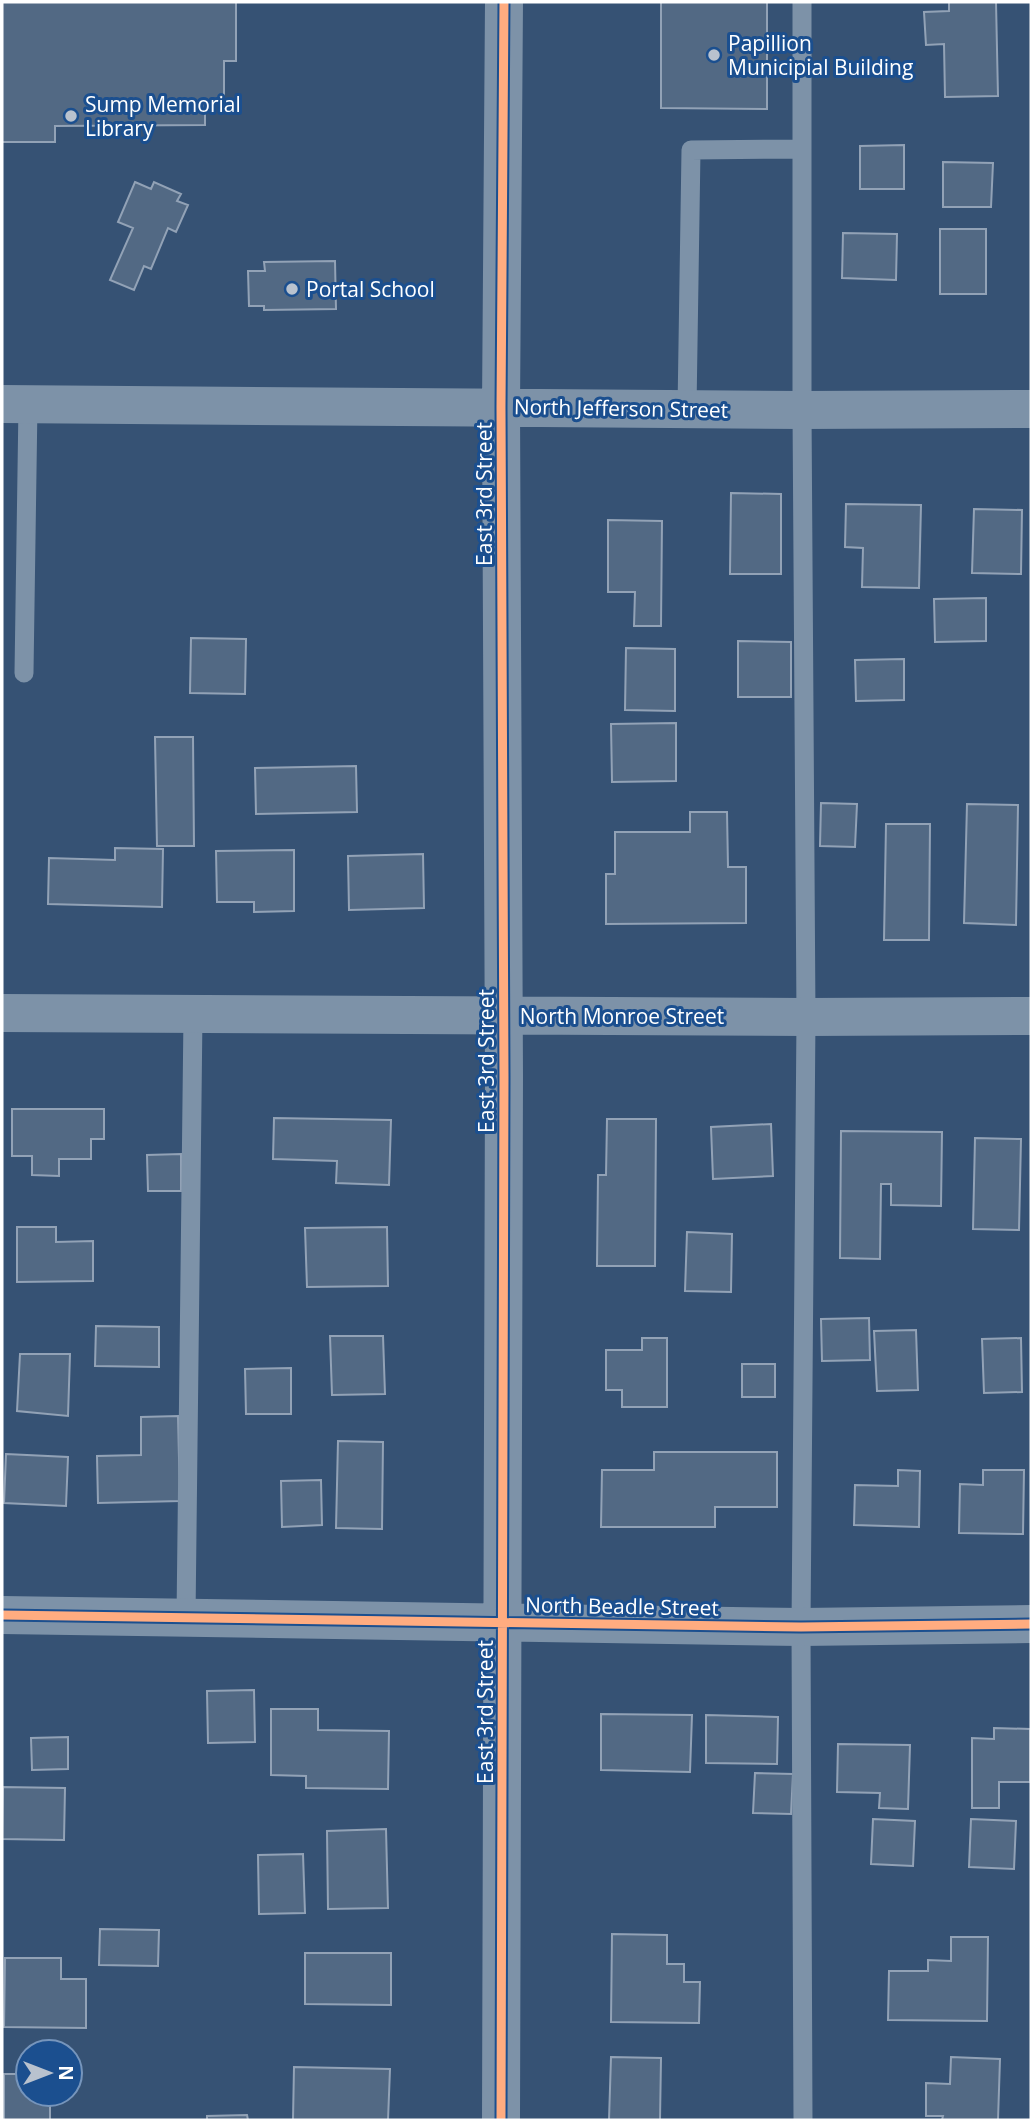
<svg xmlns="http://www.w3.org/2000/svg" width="1033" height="2122" viewBox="0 0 1033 2122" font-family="'Open Sans',sans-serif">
  <rect width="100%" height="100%" fill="#365274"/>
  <path fill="#526984" stroke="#92a2b6" stroke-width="2" d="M 2,2 L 236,2 L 236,61 L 224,61 L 224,101 L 205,101 L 205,125 L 55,126 L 55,142 L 2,142 Z
    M 661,2 L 767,2 L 767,109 L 661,108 Z
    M 949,2 L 996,2 L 998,96 L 945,97 L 944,44 L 926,45 L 924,12 L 949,11 Z
    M 904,145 L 904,189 L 860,189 L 860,146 Z
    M 943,162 L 993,163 L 991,207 L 943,207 Z
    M 135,182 L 151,189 L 154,182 L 181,194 L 177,201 L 188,205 L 176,232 L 168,228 L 151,269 L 144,266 L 134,290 L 110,280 L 133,228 L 118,222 Z
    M 940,229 L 986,229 L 986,294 L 940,294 Z
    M 843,233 L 897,234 L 896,280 L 842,278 Z
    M 335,261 L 336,309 L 264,310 L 264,306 L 249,306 L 248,271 L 265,271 L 264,262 Z
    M 731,493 L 781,494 L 781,574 L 730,574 Z
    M 846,504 L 921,505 L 919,588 L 862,587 L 863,548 L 845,547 Z
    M 974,509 L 1022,510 L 1021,574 L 972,573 Z
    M 608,520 L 662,521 L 661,626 L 634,626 L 635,592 L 608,592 Z
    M 986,598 L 986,641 L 935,642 L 934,599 Z
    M 191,638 L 246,639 L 245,694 L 190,693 Z
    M 738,641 L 791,642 L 791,697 L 738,697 Z
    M 626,648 L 675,649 L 675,711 L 625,710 Z
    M 904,659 L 904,700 L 856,701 L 855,660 Z
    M 676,723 L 676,781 L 612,782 L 611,724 Z
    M 155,737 L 193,737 L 194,846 L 157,846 Z
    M 356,766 L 357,812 L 256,814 L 255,768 Z
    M 821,803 L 857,804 L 855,847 L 820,846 Z
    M 967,804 L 1018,805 L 1016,925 L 964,923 Z
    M 690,812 L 727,812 L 728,867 L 746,867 L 746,923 L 606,924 L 606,874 L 615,874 L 615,832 L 690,832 Z
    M 886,824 L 930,824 L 929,940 L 884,940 Z
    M 115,848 L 163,849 L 162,907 L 48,904 L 49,858 L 115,860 Z
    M 294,850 L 294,911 L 254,912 L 254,902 L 217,902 L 216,851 Z
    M 423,854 L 424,908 L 349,910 L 348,856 Z
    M 12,1109 L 104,1109 L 104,1139 L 91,1139 L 91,1159 L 59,1159 L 59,1176 L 32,1175 L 32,1156 L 12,1156 Z
    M 274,1118 L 391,1120 L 389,1185 L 336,1183 L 337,1161 L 273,1159 Z
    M 607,1119 L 656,1119 L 655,1266 L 597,1266 L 598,1175 L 606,1175 Z
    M 771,1124 L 773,1176 L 713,1179 L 711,1127 Z
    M 841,1131 L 942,1132 L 941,1206 L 891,1205 L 891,1184 L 881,1184 L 880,1259 L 840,1258 Z
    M 975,1138 L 1021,1139 L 1019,1230 L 973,1229 Z
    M 181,1154 L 181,1191 L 148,1191 L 147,1155 Z
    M 17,1227 L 56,1227 L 56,1242 L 93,1241 L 93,1281 L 17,1282 Z
    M 387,1227 L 388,1286 L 307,1287 L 305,1228 Z
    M 687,1232 L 732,1234 L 731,1292 L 685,1291 Z
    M 869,1318 L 870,1360 L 822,1361 L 821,1319 Z
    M 96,1326 L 159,1327 L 159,1367 L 95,1366 Z
    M 916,1330 L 918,1390 L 877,1391 L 874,1331 Z
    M 330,1336 L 383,1336 L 385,1394 L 332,1395 Z
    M 642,1338 L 667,1338 L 667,1407 L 622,1407 L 622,1390 L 606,1390 L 606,1350 L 642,1350 Z
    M 1021,1338 L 1022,1392 L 984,1393 L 982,1339 Z
    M 20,1354 L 70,1354 L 68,1416 L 17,1411 Z
    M 742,1364 L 775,1364 L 775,1397 L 742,1397 Z
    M 291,1368 L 291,1414 L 246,1414 L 245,1369 Z
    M 178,1416 L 180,1501 L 98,1503 L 97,1456 L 141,1455 L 141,1417 Z
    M 338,1441 L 383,1442 L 382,1529 L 336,1528 Z
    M 654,1452 L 777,1452 L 777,1507 L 715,1507 L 715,1527 L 601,1527 L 602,1470 L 654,1470 Z
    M 6,1454 L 68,1457 L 66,1506 L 4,1503 Z
    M 898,1470 L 920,1471 L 919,1527 L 854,1525 L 855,1485 L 898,1486 Z
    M 983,1470 L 1024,1470 L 1023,1534 L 959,1533 L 960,1484 L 983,1485 Z
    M 321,1480 L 322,1525 L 282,1527 L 281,1481 Z
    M 254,1690 L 255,1742 L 208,1743 L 207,1691 Z
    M 271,1709 L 318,1709 L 318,1730 L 389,1731 L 388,1789 L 306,1788 L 306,1776 L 271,1775 Z
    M 601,1714 L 692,1715 L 690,1772 L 601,1770 Z
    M 706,1715 L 778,1717 L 777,1764 L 706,1763 Z
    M 994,1728 L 1030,1729 L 1030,1782 L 999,1782 L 999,1808 L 972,1808 L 972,1738 L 994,1739 Z
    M 68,1737 L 68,1769 L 32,1770 L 31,1738 Z
    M 838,1744 L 910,1745 L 908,1809 L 879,1808 L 880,1793 L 837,1792 Z
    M 755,1773 L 793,1774 L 791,1814 L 753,1813 Z
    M 3,1787 L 65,1788 L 64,1840 L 2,1839 Z
    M 873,1819 L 915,1821 L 913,1866 L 871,1864 Z
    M 971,1819 L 1016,1821 L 1014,1869 L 969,1867 Z
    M 386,1829 L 388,1908 L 328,1909 L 327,1831 Z
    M 303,1854 L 305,1913 L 259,1914 L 258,1855 Z
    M 100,1929 L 159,1930 L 158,1966 L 99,1965 Z
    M 612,1934 L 667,1935 L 667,1964 L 684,1964 L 684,1982 L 700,1982 L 699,2023 L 611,2022 Z
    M 951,1937 L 988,1937 L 987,2021 L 888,2020 L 889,1971 L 928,1971 L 928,1960 L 951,1961 Z
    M 305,1953 L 391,1953 L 391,2005 L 305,2004 Z
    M 5,1958 L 61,1958 L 61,1979 L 86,1979 L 86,2028 L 4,2027 Z
    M 611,2057 L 661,2058 L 660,2120 L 609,2120 Z
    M 951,2057 L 1000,2059 L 998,2120 L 942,2120 L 943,2116 L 926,2116 L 926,2083 L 950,2084 Z
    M 294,2067 L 390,2069 L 388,2120 L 293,2120 Z
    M 4,2074 L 28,2074 L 28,2094 L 50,2094 L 50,2120 L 4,2120 Z
    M 247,2115 L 248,2120 L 207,2120 L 207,2116 Z"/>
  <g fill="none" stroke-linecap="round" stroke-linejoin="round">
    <path stroke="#7d92a8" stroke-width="19" d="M 802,2 L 802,410 L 806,1017 L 801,1627 L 803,2120
      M 687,409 L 691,150 L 802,149
      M 24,673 L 28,404
      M 186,1618 L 193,1014"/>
    <path stroke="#7d92a8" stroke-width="38" d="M 2,404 L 802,410 L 1031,409
      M 2,1013 L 806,1017 L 1031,1016
      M 2,1615 L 801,1627 L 1031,1624
      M 501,2120 L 504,1077 L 501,407 L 504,2"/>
    <defs>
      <path id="cycleway" d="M 2,1615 L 801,1627 L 1031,1624
        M 501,2120 L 504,1077 L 501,407 L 504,2"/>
    </defs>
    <use href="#cycleway" stroke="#1b4f8f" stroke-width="13"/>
    <use href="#cycleway" stroke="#ffac80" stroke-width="9"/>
  </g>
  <g fill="#b9c2ce" stroke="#1b4f8f" stroke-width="2.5">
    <circle cx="714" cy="55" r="7"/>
    <circle cx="71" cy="116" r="7"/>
    <circle cx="292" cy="289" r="7"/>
  </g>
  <g text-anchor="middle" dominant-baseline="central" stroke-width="6" stroke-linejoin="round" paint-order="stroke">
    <g font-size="21" fill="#fff" stroke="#1b4f8f" text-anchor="start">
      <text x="728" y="43">Papillion<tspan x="728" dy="24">Municipial Building</tspan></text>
      <text x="85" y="104">Sump Memorial<tspan x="85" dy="24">Library</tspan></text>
      <text x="306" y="289">Portal School</text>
    </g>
    <g font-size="21" fill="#fff" stroke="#1b4f8f">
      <text transform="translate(621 408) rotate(1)">North Jefferson Street</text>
      <text transform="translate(484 494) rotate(-90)">East 3rd Street</text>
      <text x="622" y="1016">North Monroe Street</text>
      <text transform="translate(486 1061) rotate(-90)">East 3rd Street</text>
      <text transform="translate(622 1606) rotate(1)">North Beadle Street</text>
      <text transform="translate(485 1712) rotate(-90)">East 3rd Street</text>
    </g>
  </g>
  <rect width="1033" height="2122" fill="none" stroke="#ffffff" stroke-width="7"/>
  <g transform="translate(49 2073) rotate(90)"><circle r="33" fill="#1b4f8f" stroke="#7695bc" stroke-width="2"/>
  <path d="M0-5L12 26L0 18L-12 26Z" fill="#b9c2ce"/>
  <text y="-10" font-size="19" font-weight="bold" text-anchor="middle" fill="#ffffff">N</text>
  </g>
</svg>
